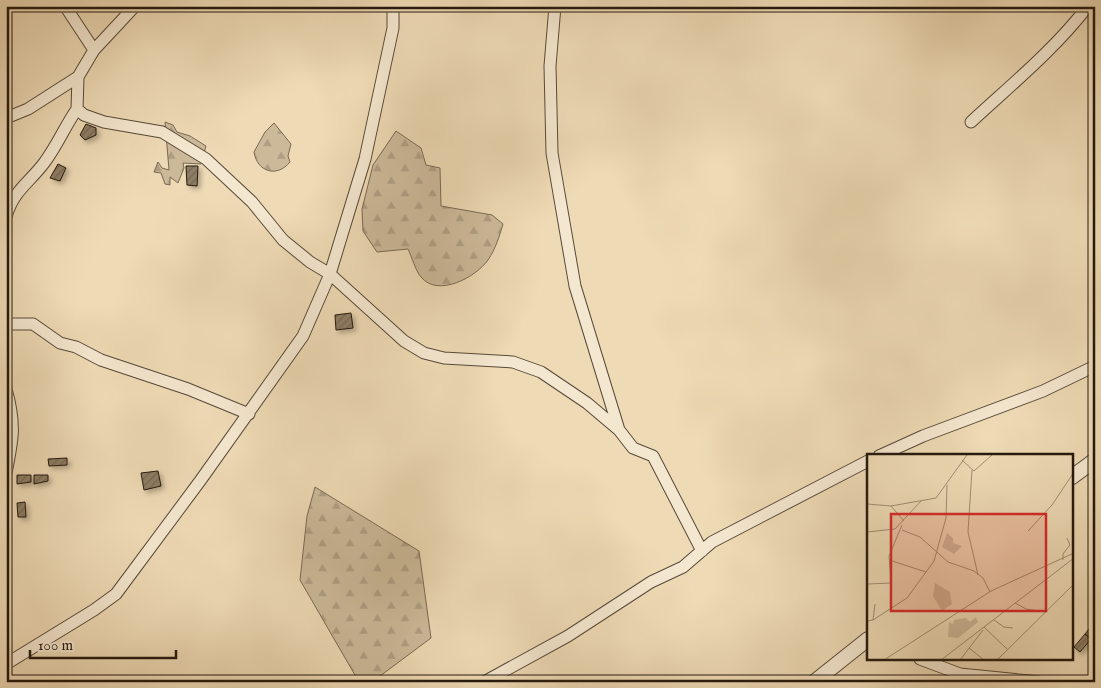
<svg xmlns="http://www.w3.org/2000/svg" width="1101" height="688" viewBox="0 0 1101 688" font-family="'IM FELL English',serif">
  <defs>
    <pattern id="forest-firs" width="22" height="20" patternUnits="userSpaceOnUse" patternTransform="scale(1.25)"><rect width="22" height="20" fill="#ccb999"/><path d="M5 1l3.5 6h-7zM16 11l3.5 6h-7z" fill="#af9e83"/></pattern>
    <pattern id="building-hatch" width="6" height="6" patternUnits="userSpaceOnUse" patternTransform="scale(1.25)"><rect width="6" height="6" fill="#8e7d65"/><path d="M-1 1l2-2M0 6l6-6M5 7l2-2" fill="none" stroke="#746652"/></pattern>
    <filter id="shadow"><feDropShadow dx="3" dy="3" stdDeviation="2.5" flood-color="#0004"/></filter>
  </defs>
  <rect width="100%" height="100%" fill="#eedab5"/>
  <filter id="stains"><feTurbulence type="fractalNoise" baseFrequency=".004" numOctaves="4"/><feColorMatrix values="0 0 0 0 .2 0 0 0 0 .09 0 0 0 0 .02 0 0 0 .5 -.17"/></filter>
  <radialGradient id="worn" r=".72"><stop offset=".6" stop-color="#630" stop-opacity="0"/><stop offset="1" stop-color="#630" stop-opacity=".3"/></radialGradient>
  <path fill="url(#forest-firs)" stroke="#786954" d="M 165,122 L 173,125 L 177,132 L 190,136 L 206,146 L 201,164 L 183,163 L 184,168 L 178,183 L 170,177 L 170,185 L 165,184 L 161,173 L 154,172 L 158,162 L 162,168 L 169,170 Z
    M 274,123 L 291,144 L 288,156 L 290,162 C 277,178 257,172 254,152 L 265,132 Z
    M 396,131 L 421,148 L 426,165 L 440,168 L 441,206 L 492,215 L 503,224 C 499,237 496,248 488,260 C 476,277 438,298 421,277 C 415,270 412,257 408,249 L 377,252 L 363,231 L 362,209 L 373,165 Z
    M 315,487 L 419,551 L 431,638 L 372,682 L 359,682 L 300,580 L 307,516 Z"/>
  <path fill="url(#building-hatch)" stroke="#25190e" filter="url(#shadow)" d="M 86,124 L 96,128 L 96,135 L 85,140 L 80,135 Z
    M 58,164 L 66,168 L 60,181 L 50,178 Z
    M 186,166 L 198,166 L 197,186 L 187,185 Z
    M 351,313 L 353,328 L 336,330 L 335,315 Z
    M 67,458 L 67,465 L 49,466 L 48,459 Z
    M 158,471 L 161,486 L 144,490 L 141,473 Z
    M 17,475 L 31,475 L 31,482 L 17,484 Z
    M 34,475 L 48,475 L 48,481 L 34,484 Z
    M 25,502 L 26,517 L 18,517 L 17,503 Z
    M 1093,624 L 1095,625 L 1095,635 L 1091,639 L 1085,634 Z
    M 1085,634 L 1091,639 L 1080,652 L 1074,647 Z"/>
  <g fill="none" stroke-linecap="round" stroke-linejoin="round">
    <defs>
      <path id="minor" d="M 65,6 L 94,50
        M 555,6 L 550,66 L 552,153 L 575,286 L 619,430
        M 78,77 L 77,109 L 84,115 L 104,122 L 162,132 L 206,159 L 252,202 L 283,240 L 310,262 L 330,274 L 404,341 L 424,353 L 444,358 L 513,362 L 541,372 L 587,403 L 619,430 L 633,448 L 653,456 L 702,551
        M 6,118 L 28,109 L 78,77 L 94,50 L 135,6
        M 971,122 C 1012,84 1054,50 1088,6
        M 6,217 C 13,191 29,183 44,163 C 57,146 65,126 77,109
        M 6,324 L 33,324 L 60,343 L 76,347 L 101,360 L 188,389 L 249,414
        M 6,389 C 16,424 13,439 6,473
        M 879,456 L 923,436 L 1043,391 L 1095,366
        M 920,659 L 960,674 L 1039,682
        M 6,664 L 94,610 L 116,594 L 200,481 L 303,336 L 330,274 L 365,159 L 393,28 L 393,6
        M 484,682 L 568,636 L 651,582 L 683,567 L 712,542 L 868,461"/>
      <path id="tertiary" d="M 1072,477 L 1095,460
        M 814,682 L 868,639"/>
    </defs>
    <use href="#minor" stroke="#574938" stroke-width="13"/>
    <use href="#tertiary" stroke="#574938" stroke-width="16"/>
    <use href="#minor" stroke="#f4e7cf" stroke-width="11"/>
    <use href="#tertiary" stroke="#f4e7cf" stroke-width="14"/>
  </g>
  <g transform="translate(867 454)">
    <rect width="206" height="206" fill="#eedab5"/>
    <path d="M 80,79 L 86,84 L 86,89 L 95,92 L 87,100 L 75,93 ZM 68,129 L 83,138 L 85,150 L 75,157 L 66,142 ZM 109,163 L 111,168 L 91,184 L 81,183 L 82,168 L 86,170 L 87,166 L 99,164 L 103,168 Z" fill="#ccb999"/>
    <path fill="none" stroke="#9e8d72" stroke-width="1" d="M 95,6 L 107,17 L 125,1M 105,16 L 101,78 L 111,121M 0,50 L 24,52 L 69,44 L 100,1M 24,52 L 37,67M 35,76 L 53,83 L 81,108 L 107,117 L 116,124 L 123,138M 161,77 L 185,51 L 207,18M 0,78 L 28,75 L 54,47M 22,106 L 59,118M 196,106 L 196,100 L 203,91 L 200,84M 1,130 L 24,129 L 22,102 L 35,71M 148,149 L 159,155 L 179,158M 6,166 L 8,150M 127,166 L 137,173 L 146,174M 0,167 L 6,166 L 40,144 L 67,107 L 79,64 L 80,31M 117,173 L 141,196M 102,194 L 117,206M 17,206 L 124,137 L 207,99M 74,206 L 207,104M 93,206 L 116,176M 130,206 L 207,130"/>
    <path fill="#d62828" fill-opacity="0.15" stroke="#d62828" stroke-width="2.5" d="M 24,60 L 179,60 L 179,157 L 24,157 Z"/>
    <rect width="206" height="206" fill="none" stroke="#25190e" stroke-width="2.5"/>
  </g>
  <rect width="1101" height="688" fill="none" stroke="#eedab5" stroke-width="25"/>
  <rect x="8" y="8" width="1086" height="673" fill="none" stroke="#25190e" stroke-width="2.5"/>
  <rect x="12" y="12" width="1076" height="663" fill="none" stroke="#25190e"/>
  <path d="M30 650v8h146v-8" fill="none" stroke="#25190e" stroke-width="2.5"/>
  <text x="38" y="650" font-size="15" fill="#25190e" stroke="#f4e7cf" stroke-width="4" paint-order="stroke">100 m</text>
  <rect width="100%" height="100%" filter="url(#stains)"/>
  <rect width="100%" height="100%" fill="url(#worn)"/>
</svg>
